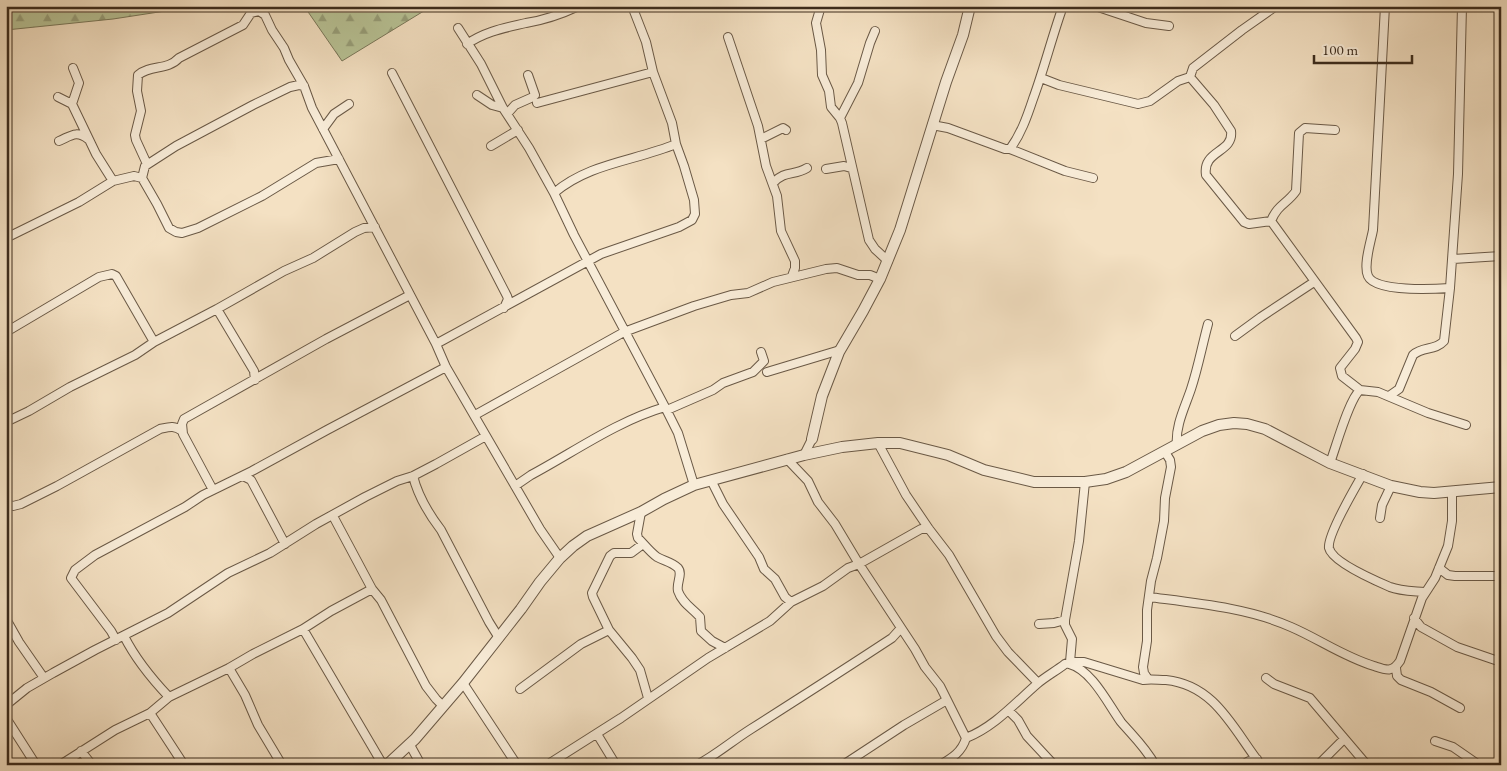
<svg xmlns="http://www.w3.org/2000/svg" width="1507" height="771" viewBox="0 0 1507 771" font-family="'EB Garamond',serif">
  <defs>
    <pattern id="forest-firs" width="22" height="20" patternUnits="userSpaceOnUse" patternTransform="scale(1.25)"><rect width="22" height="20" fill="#b8c396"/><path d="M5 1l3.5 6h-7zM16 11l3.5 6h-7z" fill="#979f7a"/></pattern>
  </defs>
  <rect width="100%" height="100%" fill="#f4e1c3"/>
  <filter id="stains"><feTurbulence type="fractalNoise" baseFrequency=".004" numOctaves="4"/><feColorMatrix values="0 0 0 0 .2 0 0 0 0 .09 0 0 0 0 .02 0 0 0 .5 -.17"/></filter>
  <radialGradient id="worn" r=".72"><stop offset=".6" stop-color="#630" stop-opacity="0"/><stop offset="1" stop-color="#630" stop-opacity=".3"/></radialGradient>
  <path fill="url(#forest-firs)" stroke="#7a785a" d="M 6,6 L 198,6 L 113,19 L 6,30 Z
    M 304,6 L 432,6 L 342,61 Z"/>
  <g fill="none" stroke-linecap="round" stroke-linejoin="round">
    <defs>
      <path id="minor" d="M 821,6 L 816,23 L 821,50 L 822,75 L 829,91 L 831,107 L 840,118 L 842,123 L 869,240 L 875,249 L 888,261
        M 1095,6 L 1146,23 L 1169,26
        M 1385,6 L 1373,230 C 1371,241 1363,265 1368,276 C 1375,292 1434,289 1450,288 L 1458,174 L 1462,6
        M 458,28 L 481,64 L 503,108 L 529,148 L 554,193 L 574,235 L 665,407 L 678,433 L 694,485
        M 728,37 L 758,126 L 766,166 L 777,196 L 781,231 L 795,261 L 795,268 L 792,276
        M 467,44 C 486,31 505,28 526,23 C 545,20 562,14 579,6
        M 73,68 L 79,83 L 72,104 L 96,154 L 113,181
        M 392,73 L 507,296 L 508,299 L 504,308
        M 1190,77 L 1214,105 L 1231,131 C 1234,153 1202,150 1206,175 L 1244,222 L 1249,224 L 1271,221
        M 1190,77 L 1193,68 L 1242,30 L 1276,6
        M 1041,78 L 1059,85 L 1138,104 L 1150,101 L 1178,81 L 1190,77
        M 304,86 L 299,85 L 290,87 L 253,105 L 176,146 L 145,166 L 142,178 L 157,204 L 169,228 L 176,232 L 182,233 L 198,228 L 262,196 L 316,163 L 339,159
        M 477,95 L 492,105 L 503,108
        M 58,97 L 72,104
        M 537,103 L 653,72
        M 507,114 L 515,105 L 533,97 L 535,95 L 528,75
        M 840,118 L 858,83 L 870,43 L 875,31
        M 932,125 L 948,128 L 1005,149 L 1010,149 C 1021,134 1027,117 1033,99 C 1044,69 1052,37 1063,6
        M 323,129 L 334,114 L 349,104
        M 761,139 L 783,128 L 786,130
        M 59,141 C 71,136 76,130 88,139
        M 491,146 L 518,130
        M 1010,149 L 1065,171 L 1093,178
        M 147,164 L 136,140 L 135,135 L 141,111 L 137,91 L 138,75 C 151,64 167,71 179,58 L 243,25 L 251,13 L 259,11 L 265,15 L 272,30 L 284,48 L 289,60 L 304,86 L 312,108 L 436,344 L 446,367 L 540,529 L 560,558
        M 826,169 L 844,166 L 851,168
        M 773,183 C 785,170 794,176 807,168
        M 554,193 C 589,163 635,161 676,144
        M 1271,221 L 1356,338 L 1358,342 L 1355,349 L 1340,368 L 1342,376 L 1360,390 L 1378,392 L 1428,413 L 1466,425
        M 1271,221 C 1278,204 1287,204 1296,191 L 1299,133 L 1305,128 L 1335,130
        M 6,238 L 79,202 L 113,181 L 134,176 L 142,178
        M 1453,259 L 1501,256
        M 217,309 L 254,371 L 255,380
        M 6,332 L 99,277 L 112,274 L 116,276 L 154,342
        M 1235,336 L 1261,317 L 1314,282
        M 436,344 L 601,254 L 679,227 L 692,220 L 695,214 L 694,200 L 684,166 L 676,144 L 672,123 L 653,72 L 646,42 L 632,6
        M 767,372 L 840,350
        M 1389,396 L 1399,389 L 1413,355 C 1423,346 1435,351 1444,341 L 1450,288
        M 667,410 L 713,390 L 723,383 L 753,372 L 764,361 L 761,352
        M 475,415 L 624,332 L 694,306 L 731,295 L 748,293 L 773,282 L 826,269 L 837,268 L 858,275 L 870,275 L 880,279
        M 6,422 L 29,411 L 70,387 L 135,355 L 154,342 L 217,309 L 284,271 L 313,258 L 355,232 L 364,228 L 375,227
        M 878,443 L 906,495 L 929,529 L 949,555 L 996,636 L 1008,652 L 1038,683
        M 1177,445 C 1175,426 1185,407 1191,389 C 1198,368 1202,346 1208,324
        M 804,455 L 812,439
        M 787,459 L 808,481 L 818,502 L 835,524 L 859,564 L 915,649 L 925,667 L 940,686 L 966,738 C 962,752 952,758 940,765
        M 1330,463 C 1336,447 1349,399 1360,390
        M 1363,474 C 1356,486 1327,536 1329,548 C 1332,562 1376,581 1390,587 C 1400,591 1413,591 1424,592
        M 243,476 L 251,480 L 285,544
        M 413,476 C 418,496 428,513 441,530 L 489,622 L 499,638
        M 711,480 L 723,504 L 759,557 L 764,569 L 775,579 L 785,597 L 791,602
        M 515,486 L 531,475 C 574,452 617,421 665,407
        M 213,490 L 183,434 L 182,424 L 184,419 L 326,339 L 410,295
        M 6,504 L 13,506 L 21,504 L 57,486 L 160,429 C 169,427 174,425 182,431
        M 641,512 L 637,534 L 638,538 C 644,544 650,552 657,557 C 664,561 672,562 678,568 C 683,574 676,583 678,591 C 682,603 692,608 700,617 L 701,631 L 712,641 L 725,648
        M 333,516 L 372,589
        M 1380,518 L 1382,505 L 1391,486
        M 643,544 L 631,553 L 614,553 L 610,556 L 592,593 L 593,597 L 609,630 L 632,658 L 640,670 L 648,698
        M 1439,568 L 1448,575 L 1455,576 L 1501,576
        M 1149,597 C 1195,603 1249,608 1291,627 C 1319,639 1344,657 1374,666 C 1386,670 1392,673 1400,661 L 1422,598 L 1435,578 L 1448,546 L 1452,521 L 1452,492
        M 1414,618 L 1421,627 L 1457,647 L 1501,662
        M 6,619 L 19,642 L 44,678
        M 1039,624 L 1054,623 L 1065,620
        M 303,629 L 383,765
        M 124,636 C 136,660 151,678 169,697
        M 116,640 L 111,631 L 71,578 L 75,570 L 95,555 L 185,507 L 203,495 L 252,471 L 327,430 L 446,367
        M 1070,662 L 1084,662 L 1143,680 C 1151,679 1158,680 1166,680 C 1216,685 1234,731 1261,765
        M 1069,664 C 1092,670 1108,704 1121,722 C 1133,736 1146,748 1155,765
        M 229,668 L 245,695 L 258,725 L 282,765
        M 1396,668 L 1397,676 L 1401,680 L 1431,692 L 1460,708
        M 1266,678 L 1274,684 L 1310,698 L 1367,765
        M 1148,679 L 1144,673 L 1143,667 L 1147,641 L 1147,610 L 1151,581 L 1157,558 L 1164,521 L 1165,498 L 1171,467 L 1170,460 L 1165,452
        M 463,683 L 517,765
        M 520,689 L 581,644 L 609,630
        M 6,705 L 27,688 L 53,673 L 95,650 L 168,613 L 228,573 L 270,553 L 316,524 L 365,497 L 397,481 L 413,476 L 436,464 L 486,436
        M 1009,711 L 1018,720 L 1027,736 L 1054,765
        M 150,713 L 184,765
        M 6,718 L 36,765
        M 597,734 L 616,765
        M 966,738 C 994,727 1014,704 1037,684 C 1045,677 1056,671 1065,664 L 1070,662 L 1072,639 L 1065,625 L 1065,620 L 1079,541 L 1085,482
        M 1435,741 L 1453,747 L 1479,765
        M 410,745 L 421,765
        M 81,751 L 92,765
        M 60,765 L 115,730 L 150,713 L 169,697 L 229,668 L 253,654 L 303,629 L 331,611 L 372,589 L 381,600 L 426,686 L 436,699 L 443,706
        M 547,765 L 621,718 L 708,658 L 770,621 L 791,602 L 823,586 L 848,568 L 859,564 L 921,529 L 929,529
        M 697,765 C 716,755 732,741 751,729 C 798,699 845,669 892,638 L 901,628
        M 843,765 L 904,725 L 947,700
        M 1242,765 L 1249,761 L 1257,759
        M 1318,765 L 1344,739"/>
      <path id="tertiary" d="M 812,439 L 822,396 L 839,352 L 863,311 L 880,279 L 900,230 L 946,82 L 963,35 L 970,6
        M 387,765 L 415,739 L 463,683 L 521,609 L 540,582 L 560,558 L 573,546 L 587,536 L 641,512 L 664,499 L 694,485 L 804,455 L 842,447 L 878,443 L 900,443 L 948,455 L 984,470 L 1034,482 L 1085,482 L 1106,479 L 1126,472 L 1202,431 L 1219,425 L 1234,423 L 1247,424 L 1265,429 L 1330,463 L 1391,486 L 1420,492 L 1434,493 L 1501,487"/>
    </defs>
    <use href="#minor" stroke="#6a5946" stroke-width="10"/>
    <use href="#tertiary" stroke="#6a5946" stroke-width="12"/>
    <use href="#minor" stroke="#f8ecd8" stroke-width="8"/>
    <use href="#tertiary" stroke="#f8ecd8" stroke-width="10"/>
  </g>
  <rect width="1507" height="771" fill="none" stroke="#f4e1c3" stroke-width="25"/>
  <rect x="8" y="8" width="1492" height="756" fill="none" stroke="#3c2c1d" stroke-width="2.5"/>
  <rect x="12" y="12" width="1482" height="746" fill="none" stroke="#3c2c1d"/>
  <path d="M1314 55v8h98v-8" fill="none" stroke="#3c2c1d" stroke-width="2.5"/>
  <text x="1322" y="55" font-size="15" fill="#3c2c1d" stroke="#f8ecd8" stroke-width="4" paint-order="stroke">100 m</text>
  <rect width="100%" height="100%" filter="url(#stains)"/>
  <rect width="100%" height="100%" fill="url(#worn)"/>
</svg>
